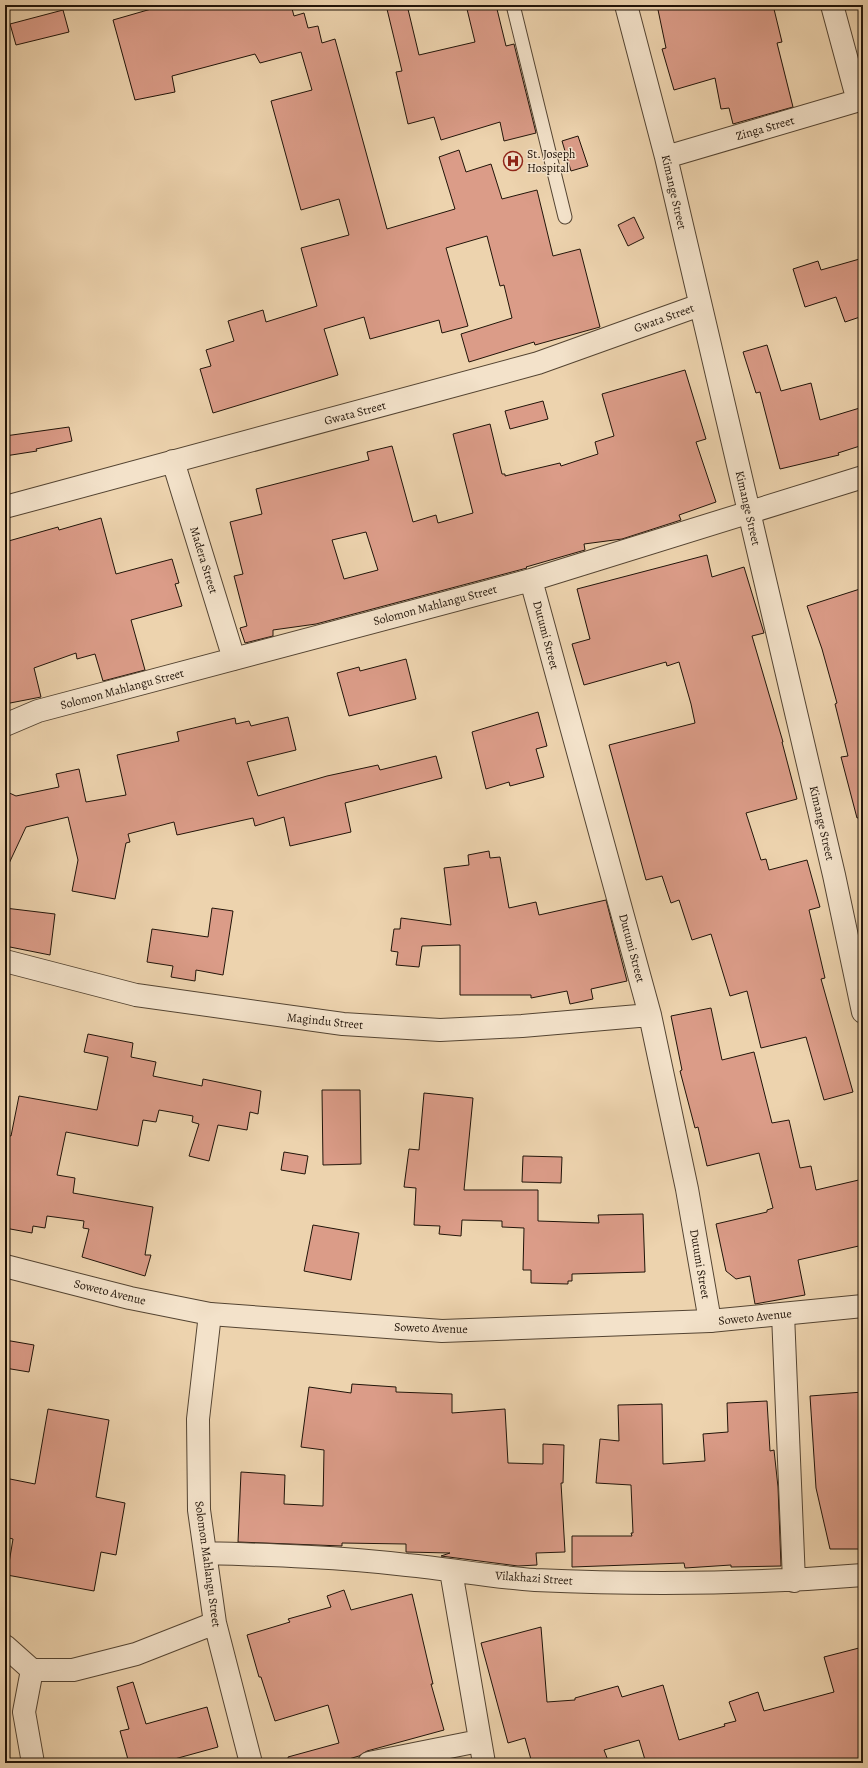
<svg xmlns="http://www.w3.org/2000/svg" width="868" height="1768" viewBox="0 0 868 1768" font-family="Alegreya,serif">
  <rect width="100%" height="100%" fill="#edd3ae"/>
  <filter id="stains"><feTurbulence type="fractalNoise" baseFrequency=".005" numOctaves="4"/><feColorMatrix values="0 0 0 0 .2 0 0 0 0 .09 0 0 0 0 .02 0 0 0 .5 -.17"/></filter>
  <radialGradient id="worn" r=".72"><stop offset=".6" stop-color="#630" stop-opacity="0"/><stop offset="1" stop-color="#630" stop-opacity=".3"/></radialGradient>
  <path fill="#db9c88" stroke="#211409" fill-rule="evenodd" d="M 165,5 L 291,5 L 294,16 L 304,13 L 308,28 L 318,26 L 322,43 L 335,39 L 387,229 L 455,209 L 439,157 L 459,150 L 466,172 L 491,164 L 502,199 L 537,190 L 553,256 L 580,249 L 600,327 L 535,345 L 534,342 L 469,362 L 461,334 L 512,318 L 504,285 L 500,286 L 487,236 L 446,248 L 468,326 L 442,333 L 439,320 L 370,339 L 364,317 L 324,329 L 338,375 L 213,413 L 200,369 L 211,366 L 206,350 L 234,341 L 228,321 L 263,310 L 266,322 L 317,306 L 301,248 L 349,235 L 339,199 L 301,210 L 271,101 L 312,90 L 301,52 L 260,63 L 255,54 L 172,76 L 175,92 L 135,100 L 113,20 Z
    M 386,5 L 407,5 L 419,55 L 475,42 L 466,5 L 496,5 L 506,46 L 514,44 L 536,133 L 504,141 L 500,122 L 441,140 L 434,117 L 408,124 L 396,72 L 402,71 Z
    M 657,5 L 773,5 L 782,42 L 777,43 L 793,107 L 733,124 L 729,108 L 721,109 L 715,78 L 674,90 L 662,49 L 666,48 Z
    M 63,10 L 69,32 L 16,45 L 10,24 Z
    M 578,136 L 588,166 L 571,171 L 562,141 Z
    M 634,217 L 644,238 L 628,246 L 618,225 Z
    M 863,258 L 863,316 L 845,322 L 836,297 L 805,307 L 793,269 L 818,261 L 821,270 Z
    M 767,345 L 781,391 L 811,383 L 820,420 L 863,407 L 863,445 L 838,453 L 839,455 L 780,469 L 760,392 L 756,393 L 743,352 Z
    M 685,370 L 706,439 L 696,442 L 716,502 L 679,515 L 681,520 L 622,539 L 584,544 L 585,550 L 526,567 L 527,568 L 316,624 L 273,630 L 273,636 L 245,643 L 240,628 L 247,626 L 234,576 L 243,574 L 230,522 L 262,514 L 256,489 L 369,460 L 367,452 L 392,446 L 413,522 L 436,515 L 438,523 L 473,513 L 453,434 L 490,424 L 502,474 L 505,474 L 505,476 L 560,463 L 561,466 L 598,454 L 595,442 L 614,436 L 602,394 ZM 366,532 L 378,570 L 344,579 L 332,540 Z
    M 543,401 L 548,419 L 510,429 L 505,411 Z
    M 69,427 L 72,441 L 36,449 L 37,451 L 5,456 L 5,436 Z
    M 101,518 L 116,574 L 172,559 L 179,583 L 175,584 L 182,606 L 131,620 L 145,670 L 103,681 L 95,654 L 77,659 L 76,653 L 34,668 L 41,697 L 5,704 L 5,542 L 58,527 L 59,530 Z
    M 707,555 L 712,577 L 744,567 L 764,633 L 752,636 L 783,742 L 782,742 L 797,799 L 746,813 L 761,860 L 766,859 L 769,870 L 807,860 L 820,907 L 809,910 L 825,978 L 821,979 L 853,1092 L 824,1100 L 806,1037 L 761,1048 L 747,991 L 730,996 L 711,934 L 692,940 L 679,900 L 671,903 L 662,876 L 646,880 L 609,745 L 695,723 L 691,704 L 679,662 L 667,666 L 666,662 L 584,685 L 572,644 L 590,639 L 577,589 Z
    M 863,588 L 863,817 L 857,818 L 841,757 L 848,756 L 835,704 L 837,703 L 822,649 L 807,606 Z
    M 406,659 L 416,699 L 349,716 L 337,673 L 359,667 L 360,671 Z
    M 538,712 L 547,746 L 536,749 L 544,777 L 510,786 L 509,782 L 486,789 L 472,732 Z
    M 288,717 L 296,750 L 247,762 L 258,796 L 327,776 L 378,765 L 380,770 L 436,756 L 442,778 L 345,803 L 351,832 L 290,846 L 284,817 L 255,826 L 253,818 L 177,835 L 174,822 L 128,834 L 130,842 L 126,843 L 115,899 L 72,891 L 78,860 L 68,817 L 26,827 L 5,872 L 5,791 L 16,796 L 59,787 L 56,774 L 79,769 L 86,802 L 126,795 L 117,755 L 179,741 L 177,732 L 235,718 L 236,724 L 249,721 L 251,726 Z
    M 489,851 L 490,858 L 500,857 L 509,908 L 536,902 L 539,915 L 606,900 L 627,981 L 591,989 L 593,999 L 570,1004 L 567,991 L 531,998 L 531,995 L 460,995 L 460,945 L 422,946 L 419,967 L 396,965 L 398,952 L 391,951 L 394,929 L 400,929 L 401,918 L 451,925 L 444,868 L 469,865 L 468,855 Z
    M 5,908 L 55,914 L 50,955 L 5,946 Z
    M 212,908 L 233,911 L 223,975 L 196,970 L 195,981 L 171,977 L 173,966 L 147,962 L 152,929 L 208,937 Z
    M 711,1008 L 722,1060 L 754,1052 L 772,1123 L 789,1120 L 800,1168 L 811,1166 L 816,1190 L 863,1179 L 863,1245 L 798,1260 L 805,1295 L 755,1304 L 750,1276 L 736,1279 L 726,1271 L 716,1224 L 767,1212 L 767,1210 L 773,1208 L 759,1153 L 707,1166 L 698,1127 L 695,1128 L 680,1071 L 682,1070 L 671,1016 Z
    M 88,1034 L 133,1043 L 131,1057 L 156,1062 L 153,1076 L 202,1086 L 203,1079 L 261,1091 L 258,1114 L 250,1112 L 247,1130 L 218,1125 L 209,1161 L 189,1156 L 199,1124 L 192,1122 L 193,1116 L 159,1110 L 156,1122 L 143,1120 L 138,1146 L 66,1132 L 57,1175 L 75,1178 L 73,1193 L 153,1207 L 145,1255 L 151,1255 L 145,1276 L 82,1257 L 89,1229 L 83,1228 L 84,1221 L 47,1216 L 45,1228 L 33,1226 L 32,1233 L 5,1228 L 5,1135 L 11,1136 L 19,1096 L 97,1110 L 108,1057 L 84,1052 Z
    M 322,1090 L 360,1090 L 361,1164 L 323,1165 Z
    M 424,1093 L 473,1098 L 464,1190 L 538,1190 L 538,1221 L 599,1223 L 598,1215 L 643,1214 L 645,1272 L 572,1274 L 572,1281 L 568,1281 L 568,1284 L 531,1283 L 531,1270 L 523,1270 L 524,1228 L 502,1227 L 502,1221 L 462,1220 L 461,1236 L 439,1234 L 440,1226 L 414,1225 L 416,1188 L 404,1187 L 409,1149 L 419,1150 Z
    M 284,1152 L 308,1156 L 305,1174 L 281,1170 Z
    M 523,1156 L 562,1157 L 561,1183 L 522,1182 Z
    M 313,1225 L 359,1233 L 351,1280 L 304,1271 Z
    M 5,1340 L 34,1345 L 29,1372 L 5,1368 Z
    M 352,1384 L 396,1387 L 396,1392 L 452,1394 L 452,1413 L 505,1409 L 508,1463 L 543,1464 L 543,1444 L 564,1445 L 563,1483 L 561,1483 L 565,1552 L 536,1553 L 537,1565 L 518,1566 L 441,1556 L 450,1553 L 406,1552 L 406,1544 L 342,1543 L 342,1546 L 238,1542 L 241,1472 L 285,1475 L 284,1504 L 323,1506 L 324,1450 L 301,1447 L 309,1387 L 351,1393 Z
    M 863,1392 L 863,1549 L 830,1549 L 816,1488 L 810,1396 Z
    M 767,1401 L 770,1451 L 774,1450 L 778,1487 L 781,1566 L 731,1567 L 731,1565 L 685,1568 L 684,1563 L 572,1567 L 572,1536 L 632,1536 L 631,1533 L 633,1533 L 631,1485 L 596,1483 L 600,1439 L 619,1441 L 618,1405 L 662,1404 L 663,1464 L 705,1461 L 703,1434 L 728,1432 L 727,1403 Z
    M 48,1409 L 109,1420 L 96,1497 L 125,1503 L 116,1555 L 101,1552 L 94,1591 L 7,1575 L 13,1539 L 5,1537 L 5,1478 L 35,1484 Z
    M 344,1590 L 351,1610 L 412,1594 L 433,1684 L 431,1684 L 444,1730 L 367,1751 L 359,1756 L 335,1763 L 289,1763 L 288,1757 L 339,1743 L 328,1705 L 275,1721 L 261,1677 L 259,1677 L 247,1635 L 290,1622 L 288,1619 L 331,1607 L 327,1596 Z
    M 541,1627 L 547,1702 L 575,1700 L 575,1698 L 618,1686 L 622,1697 L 663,1685 L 679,1740 L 725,1726 L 724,1724 L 736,1721 L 729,1702 L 758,1692 L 764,1711 L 834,1692 L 824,1657 L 859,1648 L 863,1664 L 863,1763 L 646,1763 L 639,1740 L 604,1750 L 609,1763 L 532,1763 L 525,1738 L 508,1743 L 481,1643 Z
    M 133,1682 L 146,1724 L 207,1707 L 218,1747 L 160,1763 L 129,1763 L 120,1731 L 129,1729 L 117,1687 Z"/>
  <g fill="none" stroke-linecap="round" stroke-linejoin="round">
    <defs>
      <path id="service" d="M 513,5 L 565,217"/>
      <path id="minor" d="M 626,5 L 666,157 L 834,875 L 863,1012
        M 832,5 L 858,101
        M 666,157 L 863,99
        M 173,461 L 234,659
        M 5,507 L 538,363 L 700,305
        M 531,580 L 650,1015 L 687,1189 L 710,1321
        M 5,725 L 38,711 L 531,580 L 863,477
        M 5,961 L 136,995 L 343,1024 L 440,1030 L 522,1026 L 650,1015
        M 210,1314 L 198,1419 L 199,1510 L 215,1623 L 251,1763
        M 783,1314 L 794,1581
        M 205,1553 C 272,1555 340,1557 407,1565 C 449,1569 492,1577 535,1580 C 644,1585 754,1584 863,1575
        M 451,1571 L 484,1763
        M 5,1646 L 32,1670 L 73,1670 L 136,1654 L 215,1623
        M 32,1670 L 24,1712 L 33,1763
        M 369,1763 L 479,1741"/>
      <path id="tertiary" d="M 5,1266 L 130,1298 L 210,1314 L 442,1331 L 710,1321 L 863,1306"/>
    </defs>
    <use href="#service" stroke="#544432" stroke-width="15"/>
    <use href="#minor" stroke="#544432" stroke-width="24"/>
    <use href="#tertiary" stroke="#544432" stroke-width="24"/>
    <use href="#service" stroke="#f3e2ca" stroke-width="13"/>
    <use href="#minor" stroke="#f3e2ca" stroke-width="22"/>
    <use href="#tertiary" stroke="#f3e2ca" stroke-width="22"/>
  </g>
  <defs>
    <symbol id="hospital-ring" viewBox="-11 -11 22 22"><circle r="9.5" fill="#f3e2ca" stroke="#8f2418" stroke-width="1.5"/><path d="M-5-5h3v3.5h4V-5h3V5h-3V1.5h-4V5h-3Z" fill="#8f2418"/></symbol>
  </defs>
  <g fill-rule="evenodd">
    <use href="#hospital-ring" x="502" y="150" width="22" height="22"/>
  </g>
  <g text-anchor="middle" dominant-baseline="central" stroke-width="3" stroke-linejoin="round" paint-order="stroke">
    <g font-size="12" fill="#211409" stroke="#f3e2ca">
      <text transform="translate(765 128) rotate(-16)">Zinga Street</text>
      <text transform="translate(674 192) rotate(77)">Kimange Street</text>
      <text transform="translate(664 318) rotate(-20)">Gwata Street</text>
      <text transform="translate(355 413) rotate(-15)">Gwata Street</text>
      <text transform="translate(748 508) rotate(77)">Kimange Street</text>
      <text transform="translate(204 560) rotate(73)">Madera Street</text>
      <text transform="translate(435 605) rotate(-15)">Solomon Mahlangu Street</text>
      <text transform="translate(546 635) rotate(75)">Dutumi Street</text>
      <text transform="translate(122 689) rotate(-15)">Solomon Mahlangu Street</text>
      <text transform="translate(822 823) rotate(77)">Kimange Street</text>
      <text transform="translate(632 948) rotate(75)">Dutumi Street</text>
      <text transform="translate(325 1021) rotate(6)">Magindu Street</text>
      <text transform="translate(700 1264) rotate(80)">Dutumi Street</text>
      <text transform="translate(110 1292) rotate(14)">Soweto Avenue</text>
      <text transform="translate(755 1317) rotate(-6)">Soweto Avenue</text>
      <text transform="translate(431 1328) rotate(2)">Soweto Avenue</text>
      <text transform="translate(208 1564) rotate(82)">Solomon Mahlangu Street</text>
      <text transform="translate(534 1578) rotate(4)">Vilakhazi Street</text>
    </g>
    <g font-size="12" fill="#211409" stroke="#f3e2ca" text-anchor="start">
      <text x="527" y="154">St. Joseph<tspan x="527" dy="14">Hospital</tspan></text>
    </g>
  </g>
  <rect width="868" height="1768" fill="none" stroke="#edd3ae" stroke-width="20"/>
  <rect x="6" y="6" width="856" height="1756" fill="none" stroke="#211409" stroke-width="2"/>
  <rect x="10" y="10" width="848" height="1748" fill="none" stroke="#211409"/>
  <rect width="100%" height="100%" filter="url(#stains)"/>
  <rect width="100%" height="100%" fill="url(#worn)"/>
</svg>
